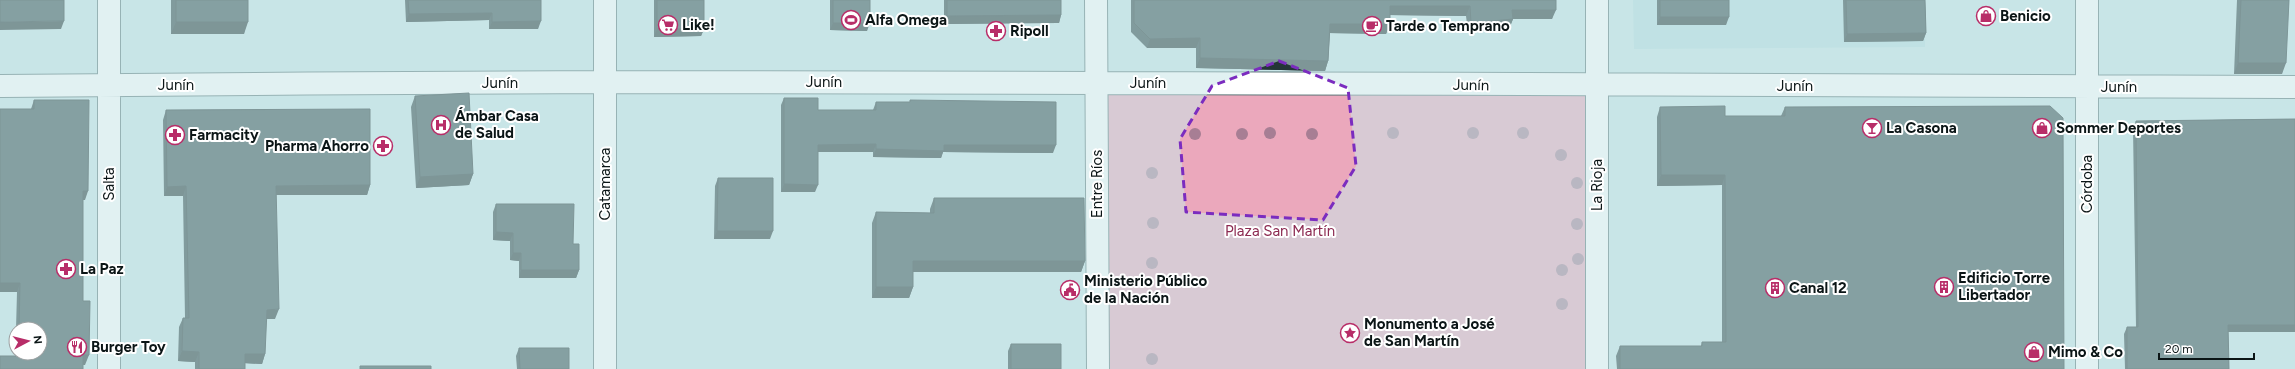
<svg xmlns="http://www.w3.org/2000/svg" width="2295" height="369" viewBox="0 0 2295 369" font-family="Figtree,sans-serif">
  <rect width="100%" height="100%" fill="#c8e5e7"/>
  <path fill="#b5dcdf" d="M 1633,0 L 1925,0 L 1925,47 L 1634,49 Z"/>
  <path fill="#eba8bc" d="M 1106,92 L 1591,94 L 1590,369 L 1105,369 Z"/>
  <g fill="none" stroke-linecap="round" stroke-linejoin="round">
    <defs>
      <path id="street" d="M 605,0 L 605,369
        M 1096,0 L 1098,369
        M 1597,0 L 1597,369
        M 2087,0 L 2087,369
        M 0,86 C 204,85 407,82 611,82 C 1172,81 1734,86 2295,87
        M 109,369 L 109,0"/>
    </defs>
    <use href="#street" stroke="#5b7678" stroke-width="24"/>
    <use href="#street" stroke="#fff" stroke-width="22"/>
  </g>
  <g fill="#a77e94">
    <circle cx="1270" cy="133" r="6"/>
    <circle cx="1393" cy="133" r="6"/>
    <circle cx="1473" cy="133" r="6"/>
    <circle cx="1523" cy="133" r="6"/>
    <circle cx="1195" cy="134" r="6"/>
    <circle cx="1242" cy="134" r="6"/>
    <circle cx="1312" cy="134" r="6"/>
    <circle cx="1561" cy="155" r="6"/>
    <circle cx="1152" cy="173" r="6"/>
    <circle cx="1577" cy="183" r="6"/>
    <circle cx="1153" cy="223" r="6"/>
    <circle cx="1577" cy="224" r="6"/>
    <circle cx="1578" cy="259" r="6"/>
    <circle cx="1152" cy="263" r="6"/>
    <circle cx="1562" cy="270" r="6"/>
    <circle cx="1562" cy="304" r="6"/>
    <circle cx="1152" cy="359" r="6"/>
  </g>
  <path fill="#2c4143" d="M 171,0 L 248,0 L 244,34 L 171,34 Z
    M 405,0 L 541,0 L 538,29 L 489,29 L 489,20 L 406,22 Z
    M 654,0 L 704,0 L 704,29 L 701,36 L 654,37 Z
    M 830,0 L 870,0 L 867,31 L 830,30 Z
    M 944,0 L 1061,0 L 1061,15 L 1059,23 L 944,24 Z
    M 1131,0 L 1556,0 L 1552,19 L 1513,19 L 1509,29 L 1468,32 L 1466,16 L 1390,15 L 1390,24 L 1386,34 L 1330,33 L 1328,61 L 1325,71 L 1196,68 L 1196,48 L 1147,48 L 1131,32 Z
    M 1657,0 L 1729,0 L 1726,25 L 1657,25 Z
    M 1843,0 L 1925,0 L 1926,33 L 1923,41 L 1844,42 Z
    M 2237,0 L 2289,0 L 2282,74 L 2234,74 Z
    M 415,96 L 473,174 L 469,185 L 416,188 L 411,107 Z
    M 784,98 L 818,110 L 873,110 L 876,102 L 910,102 L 910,100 L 1053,153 L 943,152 L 941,158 L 873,157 L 873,152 L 818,152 L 815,192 L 781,192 L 781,105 Z
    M 34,100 L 85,200 L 83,200 L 83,301 L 85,365 L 15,356 L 16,330 L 16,353 L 40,353 L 40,329 L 16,329 L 17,292 L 0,292 L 0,109 L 31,109 Z
    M 1660,107 L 1725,116 L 1781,116 L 1785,107 L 2064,369 L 1617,369 L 1616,356 L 1620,346 L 1701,346 L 1702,342 L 1722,342 L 1722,185 L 1657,186 L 1657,117 Z
    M 166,110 L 370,185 L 367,195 L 276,195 L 275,319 L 266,319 L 265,354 L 262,364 L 245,363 L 245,369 L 195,369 L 195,362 L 178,361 L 179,327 L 183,318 L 185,318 L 183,196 L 164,196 L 163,120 Z
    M 2295,119 L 2295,332 L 2228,332 L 2229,369 L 2125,369 L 2124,334 L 2127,327 L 2136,327 L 2133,128 L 2136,121 Z
    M 718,178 L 770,239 L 714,239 L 715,186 Z
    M 934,198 L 1085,261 L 1081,272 L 913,272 L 913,287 L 909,298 L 872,298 L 872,223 L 876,212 L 930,213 L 930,209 Z
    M 496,204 L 573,244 L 579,270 L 576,278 L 519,278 L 519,261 L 510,260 L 510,241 L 493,240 L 493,212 Z
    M 1011,344 L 1061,369 L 1008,369 L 1008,351 Z
    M 519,348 L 569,369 L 517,369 L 516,356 Z"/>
  <path fill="#243537" d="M 1390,6 L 1470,6 L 1466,16 L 1386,15 Z
    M 1512,10 L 1556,10 L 1552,19 L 1513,19 L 1509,29 L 1468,32 L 1471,23 Z
    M 492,13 L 489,20 L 406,22 L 409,14 Z
    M 1061,15 L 1059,23 L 944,24 L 947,16 Z
    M 1660,17 L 1729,17 L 1726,25 L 1657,25 Z
    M 64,21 L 61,29 L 0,30 L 0,22 Z
    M 541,21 L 538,29 L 489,29 L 492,22 Z
    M 176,22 L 248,22 L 244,34 L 171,34 Z
    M 833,23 L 870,23 L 867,31 L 830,30 Z
    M 1330,24 L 1390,24 L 1386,34 L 1326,33 Z
    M 657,29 L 704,29 L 701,36 L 654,37 Z
    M 1926,33 L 1923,41 L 1844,42 L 1847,34 Z
    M 1200,38 L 1196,48 L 1147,48 L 1150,39 Z
    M 1200,58 L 1328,61 L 1325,71 L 1196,68 Z
    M 2238,63 L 2286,63 L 2282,74 L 2234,74 Z
    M 876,144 L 873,152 L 815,152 L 818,145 Z
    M 944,145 L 1056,145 L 1053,153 L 943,152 L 941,158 L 873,157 L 876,149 Z
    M 473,174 L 469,185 L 416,188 L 420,177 Z
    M 1661,175 L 1725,175 L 1722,185 L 1657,186 Z
    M 784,184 L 818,185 L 815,192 L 781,192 Z
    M 370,185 L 367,195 L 273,195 L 276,186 Z
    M 186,186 L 183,196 L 164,196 L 167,187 Z
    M 83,191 L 88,191 L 85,200 L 79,200 Z
    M 717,231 L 773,231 L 770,239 L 714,239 Z
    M 496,232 L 513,233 L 510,241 L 493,240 Z
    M 513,253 L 521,253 L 519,261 L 510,260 Z
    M 913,261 L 1085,261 L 1081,272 L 909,272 Z
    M 521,270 L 579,270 L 576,278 L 519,278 Z
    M 0,283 L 20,283 L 17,292 L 0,292 Z
    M 876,287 L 913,287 L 909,298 L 872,298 Z
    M 279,309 L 275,319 L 263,319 L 267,310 Z
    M 2228,325 L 2295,325 L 2295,332 L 2226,332 Z
    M 182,351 L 199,352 L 195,362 L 178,361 Z
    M 245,354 L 265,354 L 262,364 L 241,363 Z
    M 83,355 L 89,355 L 85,365 L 80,364 Z"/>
  <path fill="#334c4e" stroke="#243537" d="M 0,0 L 64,0 L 64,21 L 0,22 Z
    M 176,0 L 248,0 L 248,22 L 176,22 Z
    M 408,0 L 541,0 L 541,21 L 492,22 L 492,13 L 409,14 Z
    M 657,0 L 704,0 L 704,29 L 657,29 Z
    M 833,0 L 870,0 L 870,23 L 833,23 Z
    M 947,0 L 1061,0 L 1061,15 L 947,16 Z
    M 1134,0 L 1556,0 L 1556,10 L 1512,10 L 1513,19 L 1471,23 L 1470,6 L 1390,6 L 1390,24 L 1330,24 L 1328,61 L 1200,58 L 1200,38 L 1150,39 L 1134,23 Z
    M 1660,0 L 1729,0 L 1729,17 L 1660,17 Z
    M 1846,0 L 1925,0 L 1926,33 L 1847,34 Z
    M 2241,0 L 2289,0 L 2286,63 L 2238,63 Z
    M 469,93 L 473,174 L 420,177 L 415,96 Z
    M 784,98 L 818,98 L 818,110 L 876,110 L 876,102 L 910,102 L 910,100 L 1056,102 L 1056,145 L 944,145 L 944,151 L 876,149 L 876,144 L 818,145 L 818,185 L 784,184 Z
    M 34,100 L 89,100 L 88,191 L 83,191 L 83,301 L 90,301 L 89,355 L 83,355 L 83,369 L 0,369 L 0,356 L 19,356 L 19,353 L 40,353 L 40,329 L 19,329 L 20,283 L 0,283 L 0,109 L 34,109 Z
    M 1725,106 L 1725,116 L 1785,116 L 1785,107 L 2050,106 L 2063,118 L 2064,369 L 1620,369 L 1620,346 L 1702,346 L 1702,342 L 1726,342 L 1725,175 L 1661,175 L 1660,107 Z
    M 370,109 L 370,185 L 276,186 L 279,309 L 267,310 L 265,354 L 245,354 L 245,369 L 199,369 L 199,352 L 182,351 L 183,318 L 189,318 L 186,186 L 167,187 L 166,110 Z
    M 2295,119 L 2295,325 L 2228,325 L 2229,369 L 2127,369 L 2127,327 L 2138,327 L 2136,121 Z
    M 718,178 L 773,178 L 773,231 L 717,231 Z
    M 934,198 L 1084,198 L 1085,261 L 913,261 L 913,287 L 876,287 L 876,212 L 934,213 Z
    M 496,204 L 574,204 L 573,244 L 579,244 L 579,270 L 521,270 L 521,253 L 513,253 L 513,233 L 496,232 Z
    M 1011,344 L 1061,344 L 1061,369 L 1011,369 Z
    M 519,348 L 569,348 L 569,369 L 520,369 Z
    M 360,366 L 431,366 L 431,369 L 360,369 Z"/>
  <path d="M0 0H2295V369H0ZM 1279,61 L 1348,88 L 1356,166 L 1323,220 L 1186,212 L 1180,139 L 1212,86 Z" fill="#c8e5e7" fill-opacity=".55" fill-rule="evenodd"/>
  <path fill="none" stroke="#7b2cbf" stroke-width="3" stroke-dasharray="8 5" stroke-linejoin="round" d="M 1279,61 L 1348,88 L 1356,166 L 1323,220 L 1186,212 L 1180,139 L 1212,86 Z"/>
  <defs>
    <symbol id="shop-ring" viewBox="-11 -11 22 22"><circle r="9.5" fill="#fff" stroke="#b82d68" stroke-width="1.5"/><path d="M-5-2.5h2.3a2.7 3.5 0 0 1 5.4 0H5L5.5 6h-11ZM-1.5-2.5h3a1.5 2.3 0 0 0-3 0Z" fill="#b82d68"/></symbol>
    <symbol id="stadium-ring" viewBox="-11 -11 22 22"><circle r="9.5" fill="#fff" stroke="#b82d68" stroke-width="1.5"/><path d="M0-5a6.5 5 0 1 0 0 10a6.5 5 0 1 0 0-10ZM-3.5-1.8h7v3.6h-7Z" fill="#b82d68"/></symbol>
    <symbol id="supermarket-ring" viewBox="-11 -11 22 22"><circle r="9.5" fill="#fff" stroke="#b82d68" stroke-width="1.5"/><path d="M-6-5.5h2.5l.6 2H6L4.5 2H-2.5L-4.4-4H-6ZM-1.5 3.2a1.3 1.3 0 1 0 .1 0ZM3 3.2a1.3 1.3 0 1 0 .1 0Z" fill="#b82d68"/></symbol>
    <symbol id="cafe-ring" viewBox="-11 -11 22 22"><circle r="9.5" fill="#fff" stroke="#b82d68" stroke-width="1.5"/><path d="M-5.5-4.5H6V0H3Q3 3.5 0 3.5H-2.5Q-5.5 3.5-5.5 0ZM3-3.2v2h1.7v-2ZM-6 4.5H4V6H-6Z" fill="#b82d68"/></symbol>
    <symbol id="pharmacy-ring" viewBox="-11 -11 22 22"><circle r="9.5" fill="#fff" stroke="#b82d68" stroke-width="1.5"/><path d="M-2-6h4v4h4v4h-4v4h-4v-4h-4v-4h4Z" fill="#b82d68"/></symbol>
    <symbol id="hospital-ring" viewBox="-11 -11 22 22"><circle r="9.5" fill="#fff" stroke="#b82d68" stroke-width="1.5"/><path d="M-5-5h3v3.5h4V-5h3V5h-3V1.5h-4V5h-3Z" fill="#b82d68"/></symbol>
    <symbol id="bar-ring" viewBox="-11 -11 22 22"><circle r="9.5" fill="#fff" stroke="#b82d68" stroke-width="1.5"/><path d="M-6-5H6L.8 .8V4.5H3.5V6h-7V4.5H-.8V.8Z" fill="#b82d68"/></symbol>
    <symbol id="building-ring" viewBox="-11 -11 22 22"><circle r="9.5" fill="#fff" stroke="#b82d68" stroke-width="1.5"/><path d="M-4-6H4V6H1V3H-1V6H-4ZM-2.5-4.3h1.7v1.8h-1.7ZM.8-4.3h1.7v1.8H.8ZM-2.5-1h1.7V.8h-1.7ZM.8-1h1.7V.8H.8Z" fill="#b82d68"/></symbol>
    <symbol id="civic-ring" viewBox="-11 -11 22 22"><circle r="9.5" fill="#fff" stroke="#b82d68" stroke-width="1.5"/><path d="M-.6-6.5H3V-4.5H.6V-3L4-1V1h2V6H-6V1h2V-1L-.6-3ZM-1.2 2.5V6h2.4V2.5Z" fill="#b82d68"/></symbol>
    <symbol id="sight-ring" viewBox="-11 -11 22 22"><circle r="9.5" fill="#fff" stroke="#b82d68" stroke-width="1.5"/><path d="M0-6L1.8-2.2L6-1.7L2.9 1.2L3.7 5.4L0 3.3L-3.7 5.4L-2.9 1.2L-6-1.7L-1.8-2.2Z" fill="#b82d68"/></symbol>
    <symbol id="restaurant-ring" viewBox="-11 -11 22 22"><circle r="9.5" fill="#fff" stroke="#b82d68" stroke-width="1.5"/><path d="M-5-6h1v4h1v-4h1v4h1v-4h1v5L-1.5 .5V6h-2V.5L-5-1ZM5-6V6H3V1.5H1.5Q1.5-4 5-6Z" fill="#b82d68"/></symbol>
  </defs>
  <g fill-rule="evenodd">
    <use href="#shop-ring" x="1975" y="5" width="22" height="22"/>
    <use href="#stadium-ring" x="840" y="9" width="22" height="22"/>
    <use href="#supermarket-ring" x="657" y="14" width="22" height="22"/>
    <use href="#cafe-ring" x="1361" y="15" width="22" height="22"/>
    <use href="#pharmacy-ring" x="985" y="20" width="22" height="22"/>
    <use href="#hospital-ring" x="430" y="114" width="22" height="22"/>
    <use href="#bar-ring" x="1861" y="117" width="22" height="22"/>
    <use href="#shop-ring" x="2031" y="117" width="22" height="22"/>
    <use href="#pharmacy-ring" x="164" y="124" width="22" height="22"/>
    <use href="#pharmacy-ring" x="372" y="135" width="22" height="22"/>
    <use href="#pharmacy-ring" x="55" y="258" width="22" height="22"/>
    <use href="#building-ring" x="1933" y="276" width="22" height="22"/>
    <use href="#building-ring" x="1764" y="277" width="22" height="22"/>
    <use href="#civic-ring" x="1059" y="279" width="22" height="22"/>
    <use href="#sight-ring" x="1339" y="322" width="22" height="22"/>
    <use href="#restaurant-ring" x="66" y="336" width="22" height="22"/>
    <use href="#shop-ring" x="2023" y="341" width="22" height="22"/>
  </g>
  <g text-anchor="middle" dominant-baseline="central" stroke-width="4" stroke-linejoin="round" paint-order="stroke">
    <g font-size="15" font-weight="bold" fill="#0b1516" stroke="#fff" text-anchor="start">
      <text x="2000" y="16">Benicio</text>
      <text x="865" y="20">Alfa Omega</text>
      <text x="682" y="25">Like!</text>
      <text x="1386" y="26">Tarde o Temprano</text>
      <text x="1010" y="31">Ripoll</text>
      <text x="455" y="116">Ámbar Casa<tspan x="455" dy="17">de Salud</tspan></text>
      <text x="1886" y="128">La Casona</text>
      <text x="2056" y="128">Sommer Deportes</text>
      <text x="189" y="135">Farmacity</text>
      <text x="369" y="146" text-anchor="end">Pharma Ahorro</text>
      <text x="80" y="269">La Paz</text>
      <text x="1958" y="278">Edificio Torre<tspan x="1958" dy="17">Libertador</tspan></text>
      <text x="1084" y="281">Ministerio Público<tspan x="1084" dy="17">de la Nación</tspan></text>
      <text x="1789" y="288">Canal 12</text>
      <text x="1364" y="324">Monumento a José<tspan x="1364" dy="17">de San Martín</tspan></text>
      <text x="91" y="347">Burger Toy</text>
      <text x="2048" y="352">Mimo &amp; Co</text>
    </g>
    <g font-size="15" fill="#0b1516" stroke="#fff">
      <text x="824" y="82">Junín</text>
      <text x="500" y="83">Junín</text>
      <text x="1148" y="83">Junín</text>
      <text x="176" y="85">Junín</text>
      <text transform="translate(1471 85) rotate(1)">Junín</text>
      <text x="1795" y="86">Junín</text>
      <text x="2119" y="87">Junín</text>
      <text transform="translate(109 184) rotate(-90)">Salta</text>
      <text transform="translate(605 184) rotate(-90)">Catamarca</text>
      <text transform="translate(1097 184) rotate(-90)">Entre Ríos</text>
      <text transform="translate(2087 184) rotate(-90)">Córdoba</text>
      <text transform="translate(1597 185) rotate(-90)">La Rioja</text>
    </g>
    <g font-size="15" fill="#8c2a51" stroke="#fff">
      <text x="1280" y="231">Plaza San Martín</text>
    </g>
  </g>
  <g transform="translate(28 341) rotate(83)"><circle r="19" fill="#ffffff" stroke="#9da1a2"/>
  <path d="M0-3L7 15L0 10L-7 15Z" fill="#b82d68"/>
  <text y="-6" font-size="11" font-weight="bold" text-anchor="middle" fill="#0b1516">N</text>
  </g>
  <path d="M2159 353v6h95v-6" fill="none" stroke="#0b1516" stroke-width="2"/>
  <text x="2165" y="353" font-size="12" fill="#0b1516" stroke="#ffffff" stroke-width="3" paint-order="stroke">20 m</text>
</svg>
